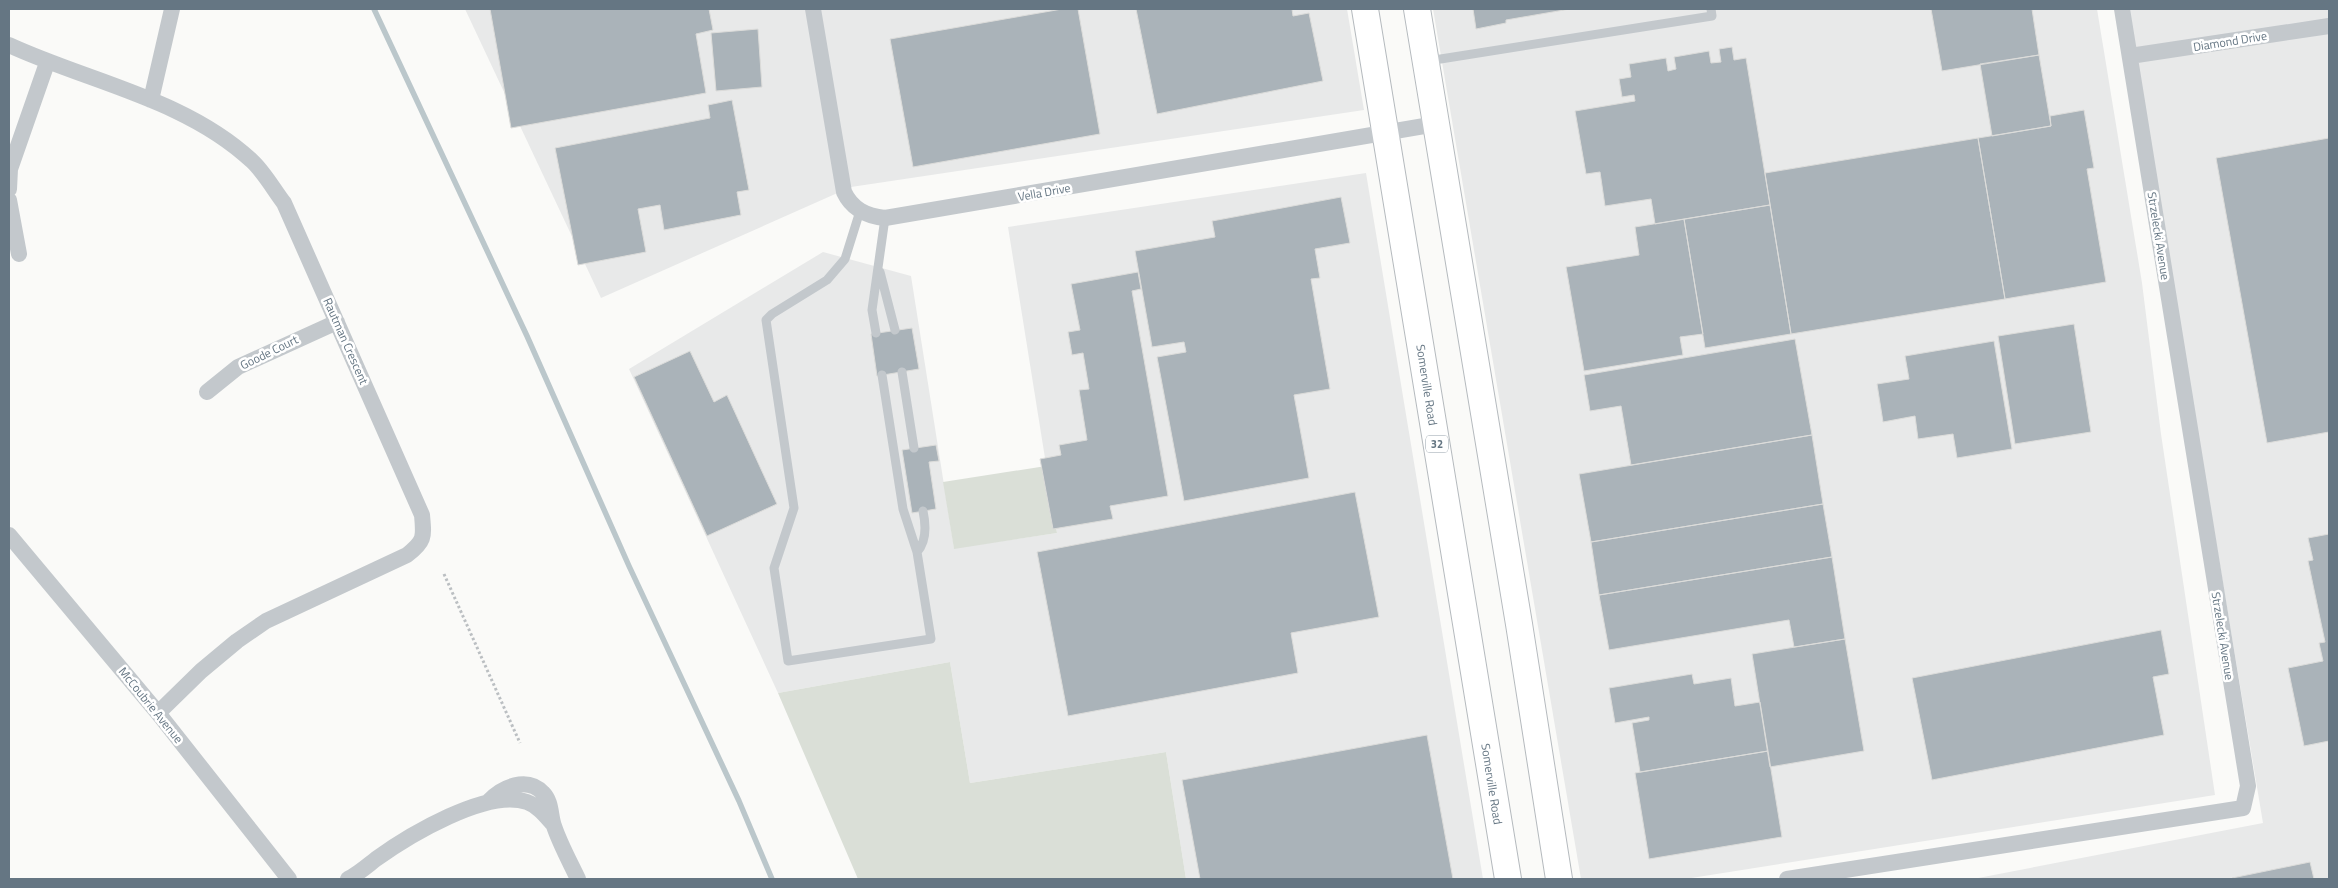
<svg xmlns="http://www.w3.org/2000/svg" width="2338" height="888" viewBox="0 0 2338 888" font-family="'Titillium Web',sans-serif">
  <rect width="100%" height="100%" fill="#fafaf8"/>
  <path fill="#e8e9e9" d="M 465,9 L 1347,9 L 1364,110 L 851,187 L 601,298 Z
    M 1433,9 L 2097,9 L 2142,283 L 2161,434 L 2215,795 L 1685,879 L 1581,879 Z
    M 2127,9 L 2329,9 L 2329,879 L 1973,879 L 2263,823 Z
    M 1366,173 L 1483,879 L 1186,879 L 1166,752 L 970,783 L 950,662 L 778,693 L 629,369 L 823,252 L 911,276 L 954,548 L 1057,533 L 1008,227 Z"/>
  <path fill="#dadfd7" d="M 1046,466 L 1057,533 L 954,549 L 943,482 Z
    M 950,662 L 970,783 L 1166,752 L 1186,879 L 858,879 L 778,693 Z"/>
  <g fill="none" stroke-linecap="round" stroke-linejoin="round">
    <path stroke="#bbc7cb" stroke-width="5.5" d="M 374,9 L 527,336 L 629,566 L 739,801 L 772,879"/>
  </g>
  <path fill="#aab3b9" stroke="#dcdcda" d="M 490,9 L 709,9 L 713,30 L 696,34 L 706,93 L 511,128 Z
    M 1062,9 L 1078,9 L 1100,134 L 913,167 L 890,39 Z
    M 1136,9 L 1292,9 L 1293,16 L 1309,13 L 1323,81 L 1157,114 Z
    M 1473,9 L 1570,9 L 1506,20 L 1506,23 L 1476,29 Z
    M 1931,9 L 2032,9 L 2039,55 L 1942,71 Z
    M 758,29 L 762,87 L 716,91 L 711,33 Z
    M 1732,47 L 1734,60 L 1746,58 L 1770,205 L 1655,224 L 1651,199 L 1605,206 L 1600,172 L 1586,174 L 1575,111 L 1635,101 L 1634,95 L 1622,97 L 1619,79 L 1631,77 L 1629,64 L 1666,58 L 1668,71 L 1676,69 L 1674,57 L 1709,51 L 1711,63 L 1721,62 L 1719,49 Z
    M 2039,55 L 2051,126 L 1992,136 L 1980,64 Z
    M 732,100 L 749,190 L 737,192 L 741,215 L 664,230 L 660,205 L 638,209 L 646,252 L 578,265 L 555,148 L 710,118 L 708,105 Z
    M 2084,110 L 2094,168 L 2087,169 L 2106,282 L 2005,299 L 1978,138 L 2051,126 L 2050,116 Z
    M 1978,138 L 2005,299 L 1791,334 L 1765,173 Z
    M 2329,138 L 2329,432 L 2267,443 L 2216,158 Z
    M 1341,197 L 1350,243 L 1315,249 L 1320,278 L 1311,279 L 1330,389 L 1294,395 L 1309,478 L 1184,501 L 1157,357 L 1186,352 L 1184,342 L 1152,347 L 1135,251 L 1215,237 L 1212,221 Z
    M 1770,205 L 1791,334 L 1705,348 L 1684,219 Z
    M 1684,219 L 1703,334 L 1680,337 L 1683,355 L 1584,371 L 1566,267 L 1639,255 L 1635,227 Z
    M 1138,272 L 1141,289 L 1132,291 L 1168,496 L 1110,506 L 1113,519 L 1053,529 L 1040,459 L 1061,455 L 1059,445 L 1087,440 L 1079,390 L 1089,389 L 1083,353 L 1072,355 L 1068,332 L 1080,330 L 1071,284 Z
    M 2074,324 L 2091,432 L 2015,444 L 1998,336 Z
    M 912,328 L 919,369 L 877,376 L 871,334 Z
    M 1795,339 L 1812,435 L 1631,465 L 1621,406 L 1590,411 L 1584,375 Z
    M 1994,341 L 2012,449 L 1957,458 L 1953,434 L 1918,439 L 1915,416 L 1883,422 L 1877,384 L 1909,379 L 1905,356 Z
    M 690,351 L 714,402 L 727,395 L 777,504 L 707,536 L 634,377 Z
    M 1812,435 L 1823,504 L 1591,542 L 1579,474 Z
    M 936,445 L 939,461 L 929,462 L 936,509 L 912,513 L 902,450 Z
    M 1355,492 L 1379,617 L 1291,633 L 1298,673 L 1068,716 L 1037,552 Z
    M 1823,504 L 1832,557 L 1599,595 L 1591,542 Z
    M 2329,534 L 2329,741 L 2304,746 L 2288,668 L 2323,661 L 2319,643 L 2325,642 L 2308,561 L 2313,560 L 2308,538 Z
    M 1832,557 L 1845,639 L 1794,647 L 1789,620 L 1609,650 L 1599,595 Z
    M 2161,630 L 2169,674 L 2153,677 L 2164,735 L 1932,780 L 1912,678 Z
    M 1845,639 L 1864,751 L 1770,767 L 1752,654 Z
    M 1692,674 L 1694,684 L 1731,678 L 1735,706 L 1760,702 L 1768,751 L 1640,772 L 1632,723 L 1649,720 L 1649,717 L 1615,723 L 1609,688 Z
    M 1427,735 L 1453,879 L 1200,879 L 1182,780 Z
    M 1768,751 L 1782,837 L 1649,859 L 1635,773 Z
    M 2310,862 L 2314,879 L 2232,879 L 2232,878 Z"/>
  <g fill="none" stroke-linecap="round" stroke-linejoin="round">
    <defs>
      <path id="primary" d="M 1365,9 L 1508,879
        M 1417,9 L 1519,624 L 1559,879"/>
    </defs>
    <use href="#primary" stroke="#b5babe" stroke-width="28"/>
    <path stroke="#bbbfc2" stroke-width="3" stroke-dasharray="2.5 2.5" stroke-linecap="butt" d="M 444,574 L 520,743"/>
    <path stroke="#c3c8cc" stroke-width="9" d="M 1428,61 L 1712,16 L 1711,9
      M 860,211 L 845,259 L 827,280 L 772,314 L 766,320 L 794,508 L 774,568 L 788,661 L 931,639 L 917,552 L 903,509 L 882,375
      M 880,272 L 895,330
      M 876,333 L 872,310 L 885,218
      M 902,372 L 914,448
      M 917,552 C 927,541 926,525 923,511"/>
    <path stroke="#c3c8cc" stroke-width="16" d="M 813,9 L 844,192 C 852,209 866,216 885,218 L 1436,124
      M 9,45 C 89,82 186,99 252,161 C 264,172 274,190 284,203 L 422,515 C 424,537 425,541 407,555 L 266,621 L 237,641 L 201,671 L 158,713
      M 2130,56 L 2329,26
      M 151,100 L 172,9
      M 9,189 L 10,169 L 47,63
      M 9,200 L 19,254
      M 207,392 L 238,367 L 337,322
      M 9,535 L 158,713 L 289,879
      M 489,801 C 502,787 527,776 543,793 C 552,802 550,815 554,826 C 560,844 570,862 578,879
      M 348,879 C 358,874 367,866 376,859 C 408,836 487,788 527,802 C 538,806 545,815 553,824
      M 1787,879 L 2243,808 L 2248,786 L 2122,9"/>
    <use href="#primary" stroke="#fff" stroke-width="26"/>
  </g>
  <g text-anchor="middle" dominant-baseline="central" stroke-width="5" stroke-linejoin="round" paint-order="stroke">
    <rect fill="#fff" stroke="#939fa8" stroke-width="1" x="1426" y="435.5" width="22" height="17" rx="4"/>
    <g font-size="11" font-weight="bold" fill="#657683">
      <text x="1437" y="444">32</text>
    </g>
    <g font-size="12" fill="#657683" stroke="#fff">
      <text transform="translate(2230 41) rotate(-9)">Diamond Drive</text>
      <text transform="translate(1044 192) rotate(-10)">Vella Drive</text>
      <text transform="translate(2159 236) rotate(81)">Strzelecki Avenue</text>
      <text transform="translate(346 341) rotate(66)">Rautman Crescent</text>
      <text transform="translate(269 352) rotate(-26)">Goode Court</text>
      <text transform="translate(1427 385) rotate(81)">Somerville Road</text>
      <text transform="translate(2223 636) rotate(81)">Strzelecki Avenue</text>
      <text transform="translate(151 705) rotate(51)">McCoubrie Avenue</text>
      <text transform="translate(1492 784) rotate(81)">Somerville Road</text>
    </g>
  </g>
  <rect width="2338" height="888" fill="none" stroke="#657683" stroke-width="20"/>
</svg>
